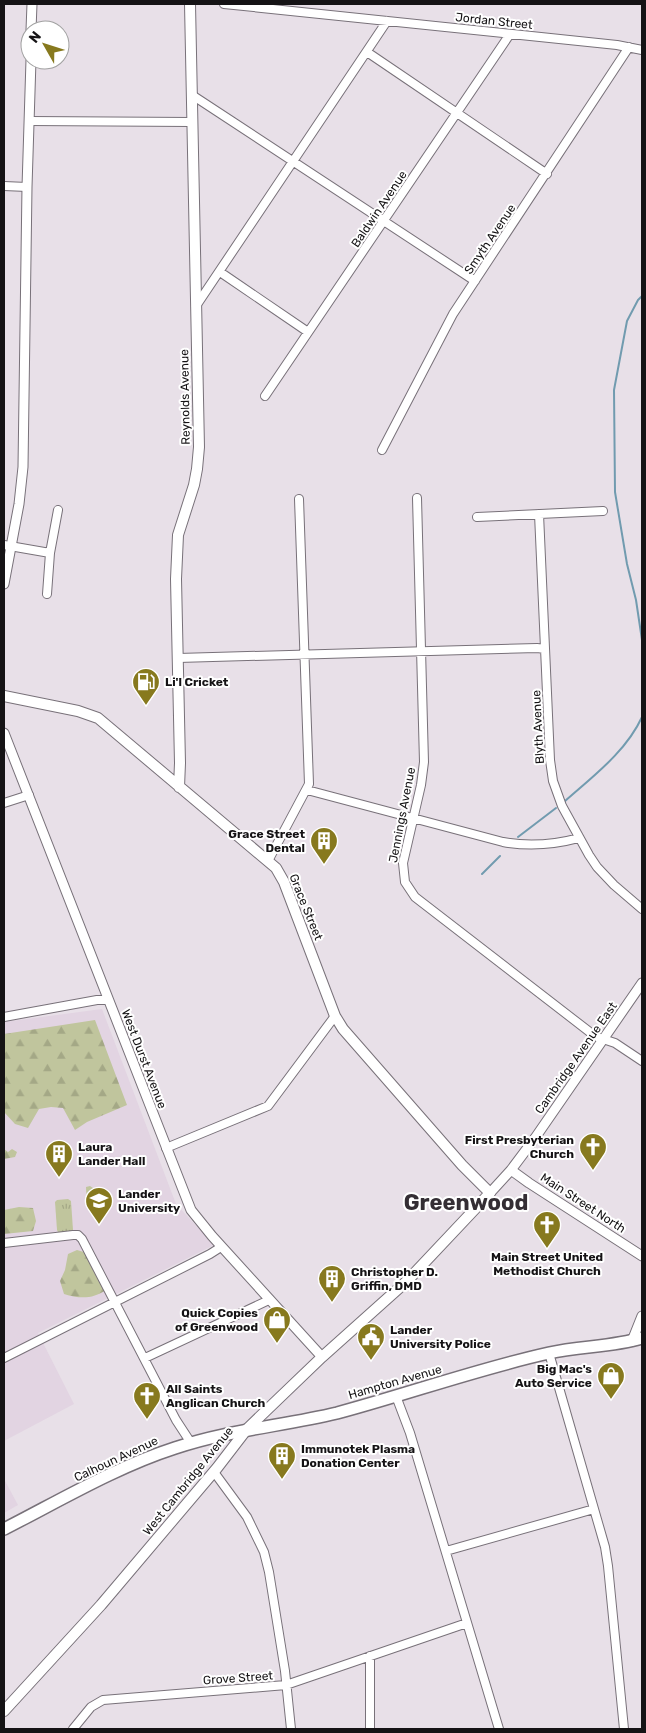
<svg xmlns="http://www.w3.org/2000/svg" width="646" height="1733" viewBox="0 0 646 1733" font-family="Rubik,sans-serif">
  <defs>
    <pattern id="grass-tufts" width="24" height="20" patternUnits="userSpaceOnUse" patternTransform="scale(1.25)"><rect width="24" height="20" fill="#c0c59d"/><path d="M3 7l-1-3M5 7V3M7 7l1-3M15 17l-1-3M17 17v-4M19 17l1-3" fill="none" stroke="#a4a886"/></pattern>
    <pattern id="forest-firs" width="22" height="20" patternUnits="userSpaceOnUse" patternTransform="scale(1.25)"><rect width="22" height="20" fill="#c0c59d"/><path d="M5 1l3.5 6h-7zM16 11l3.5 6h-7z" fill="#a4a886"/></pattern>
  </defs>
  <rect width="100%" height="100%" fill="#e8e0e8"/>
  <path fill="#e2d4e2" d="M 102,1009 L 176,1204 L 214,1245 L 38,1333 L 74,1404 L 4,1441 L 4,1022 Z
    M 4,1479 L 18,1505 L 4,1513 Z"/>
  <path fill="url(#grass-tufts)" d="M 68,1199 L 71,1201 L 73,1230 L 73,1232 L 59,1234 L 57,1230 L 55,1202 L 57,1200 Z"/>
  <path fill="url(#forest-firs)" d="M 95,1020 L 127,1105 L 87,1122 L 75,1130 L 63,1108 L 51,1107 L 39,1109 L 28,1128 L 15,1124 L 4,1112 L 4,1034 Z
    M 4,1149 L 8,1152 L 12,1149 L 17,1152 L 15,1157 L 4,1159 Z
    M 90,1186 L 93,1188 L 94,1195 L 97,1201 L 89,1207 L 87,1207 L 86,1187 Z
    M 19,1207 L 33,1208 L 36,1221 L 33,1231 L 4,1234 L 4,1210 Z
    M 77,1250 L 87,1253 L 106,1290 C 93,1299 80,1299 64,1294 L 60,1281 L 65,1270 L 68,1254 Z"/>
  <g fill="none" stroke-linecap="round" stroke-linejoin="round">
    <path stroke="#719baf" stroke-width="2" d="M 642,296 L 638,300 L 627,321 L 614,390 L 615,492 L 627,564 L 636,600 L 642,640
      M 564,802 C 592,777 626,752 642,717
      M 518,837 L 556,808
      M 482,874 L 500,856"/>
    <defs>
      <path id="minor" d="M 224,4 L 617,45 L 642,50
        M 367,52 L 547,174
        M 192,95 L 475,281
        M 29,121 L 192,122
        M 4,186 L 27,187
        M 220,272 L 308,332
        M 196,306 L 387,21
        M 265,396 L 510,34
        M 382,450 L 453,314 L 629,47
        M 417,498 L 424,762 L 421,785 L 403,863 L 405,882 L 415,897 L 591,1033 L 597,1037 L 615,1043 L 642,1061
        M 539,514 L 550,760 L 553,781 L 562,806 L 589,855 L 597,867 L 614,885 L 642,909
        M 477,517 L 603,511
        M 4,545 L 50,553
        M 47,594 L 50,553 L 58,510
        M 178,658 L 537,648 L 545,649
        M 307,790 L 503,842 C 530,847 553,845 579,838
        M 4,803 L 29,795
        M 268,861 L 309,784 L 299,499
        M 4,1017 L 97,1000 L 108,1000
        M 166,1148 L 268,1106 L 335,1016
        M 4,1243 L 73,1235 L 78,1235 L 82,1239 L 176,1420 L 191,1443
        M 549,1353 L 605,1547 L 608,1566 L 624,1729
        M 4,1358 L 210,1254 L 221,1247
        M 145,1358 L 269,1300
        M 396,1396 L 410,1433 L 499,1729
        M 214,1472 L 247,1517 L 264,1552 L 269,1572 L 285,1671 L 291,1729
        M 446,1551 L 594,1509
        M 73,1729 L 91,1707 L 103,1700 L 286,1685 L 467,1623
        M 370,1729 L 370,1656"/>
      <path id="tertiary" d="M 31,30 L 32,4
        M 4,584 L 19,504 L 23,467 L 27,187 L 31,60
        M 4,733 L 191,1210 L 212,1236 L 322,1357
        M 511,1170 L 529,1183 L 642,1256
        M 490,1193 L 511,1170 L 535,1138 L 642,983
        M 632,1341 L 642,1316"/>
      <path id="secondary" d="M 4,696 L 78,711 L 98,718 L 276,868 L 284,882 L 335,1016 L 343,1029 L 462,1165 L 490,1193 L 408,1280 L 322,1357 L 247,1429 L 217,1468 L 101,1605 L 4,1711
        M 179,787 L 180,763 L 176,579 L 178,535 L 194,485 L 197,469 L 199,447 L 190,4"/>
      <path id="primary" d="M 4,1529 C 59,1501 116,1467 175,1448 C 228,1430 283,1426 337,1413 C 408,1394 477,1369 549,1353 C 580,1346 612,1347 642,1338"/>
    </defs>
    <use href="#minor" stroke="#787179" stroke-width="10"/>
    <use href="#tertiary" stroke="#787179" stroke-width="11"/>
    <use href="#secondary" stroke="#787179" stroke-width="12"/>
    <use href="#primary" stroke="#787179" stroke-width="14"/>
    <use href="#minor" stroke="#fff" stroke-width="8"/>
    <use href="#tertiary" stroke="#fff" stroke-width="9"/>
    <use href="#secondary" stroke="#fff" stroke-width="10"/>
    <use href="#primary" stroke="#fff" stroke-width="11"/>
  </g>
  <defs>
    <symbol id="fuel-pin" viewBox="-11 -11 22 30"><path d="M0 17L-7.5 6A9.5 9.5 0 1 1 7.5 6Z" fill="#87791e" stroke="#fff"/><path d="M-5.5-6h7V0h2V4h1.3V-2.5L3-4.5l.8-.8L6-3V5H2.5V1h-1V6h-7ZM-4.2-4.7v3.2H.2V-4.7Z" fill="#fff"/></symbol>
    <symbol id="building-pin" viewBox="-11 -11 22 30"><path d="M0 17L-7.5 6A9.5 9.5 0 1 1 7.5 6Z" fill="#87791e" stroke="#fff"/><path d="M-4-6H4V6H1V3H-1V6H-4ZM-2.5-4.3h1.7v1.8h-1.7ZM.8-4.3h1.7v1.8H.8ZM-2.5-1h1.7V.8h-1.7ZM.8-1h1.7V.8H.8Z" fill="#fff"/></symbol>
    <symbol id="church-pin" viewBox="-11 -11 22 30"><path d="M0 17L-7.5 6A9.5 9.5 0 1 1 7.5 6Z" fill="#87791e" stroke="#fff"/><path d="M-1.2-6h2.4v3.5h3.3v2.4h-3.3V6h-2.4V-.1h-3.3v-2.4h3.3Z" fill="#fff"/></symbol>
    <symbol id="university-pin" viewBox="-11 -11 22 30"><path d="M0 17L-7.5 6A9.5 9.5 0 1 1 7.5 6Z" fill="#87791e" stroke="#fff"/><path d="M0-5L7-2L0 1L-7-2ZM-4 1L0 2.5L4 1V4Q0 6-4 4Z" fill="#fff"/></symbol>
    <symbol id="shop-pin" viewBox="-11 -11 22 30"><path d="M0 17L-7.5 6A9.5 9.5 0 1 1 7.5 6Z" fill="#87791e" stroke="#fff"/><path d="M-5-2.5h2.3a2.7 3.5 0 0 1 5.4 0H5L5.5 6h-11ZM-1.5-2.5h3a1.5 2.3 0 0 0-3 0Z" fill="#fff"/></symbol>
    <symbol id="civic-pin" viewBox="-11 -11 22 30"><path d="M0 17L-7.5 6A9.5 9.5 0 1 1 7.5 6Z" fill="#87791e" stroke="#fff"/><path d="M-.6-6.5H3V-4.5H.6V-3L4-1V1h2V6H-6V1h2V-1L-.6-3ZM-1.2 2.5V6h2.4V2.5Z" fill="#fff"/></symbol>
  </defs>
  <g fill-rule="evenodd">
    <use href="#fuel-pin" x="130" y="666" width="32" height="43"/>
    <use href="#building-pin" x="308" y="825" width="32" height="43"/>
    <use href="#church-pin" x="577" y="1131" width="32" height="43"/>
    <use href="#building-pin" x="43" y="1138" width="32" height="43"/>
    <use href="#university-pin" x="83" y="1185" width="32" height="43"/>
    <use href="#church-pin" x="531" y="1209" width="32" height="43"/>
    <use href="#building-pin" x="316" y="1263" width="32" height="43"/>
    <use href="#shop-pin" x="261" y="1304" width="32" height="43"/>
    <use href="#civic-pin" x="355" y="1321" width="32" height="43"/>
    <use href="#shop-pin" x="595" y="1360" width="32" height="43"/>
    <use href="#church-pin" x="131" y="1380" width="32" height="43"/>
    <use href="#building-pin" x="266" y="1440" width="32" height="43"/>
  </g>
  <g text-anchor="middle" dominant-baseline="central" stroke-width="4" stroke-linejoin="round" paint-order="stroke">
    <g font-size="12" fill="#151315" stroke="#fff">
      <text transform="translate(494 21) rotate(6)">Jordan Street</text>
      <text transform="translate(379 209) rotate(-56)">Baldwin Avenue</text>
      <text transform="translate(490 239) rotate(-56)">Smyth Avenue</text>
      <text transform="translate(185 397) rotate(-91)">Reynolds Avenue</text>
      <text transform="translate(538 727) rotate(-93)">Blyth Avenue</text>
      <text transform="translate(402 815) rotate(-79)">Jennings Avenue</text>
      <text transform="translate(306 907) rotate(68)">Grace Street</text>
      <text transform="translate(576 1058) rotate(-55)">Cambridge Avenue East</text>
      <text transform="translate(144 1059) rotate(69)">West Durst Avenue</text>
      <text transform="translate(583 1203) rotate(33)">Main Street North</text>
      <text transform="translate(395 1382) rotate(-16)">Hampton Avenue</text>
      <text transform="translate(116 1459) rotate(-25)">Calhoun Avenue</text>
      <text transform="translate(188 1481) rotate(-51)">West Cambridge Avenue</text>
      <text transform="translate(238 1678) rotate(-4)">Grove Street</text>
    </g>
    <g font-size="12" font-weight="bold" fill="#151315" stroke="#fff" text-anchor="start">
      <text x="165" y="682">Li'l Cricket</text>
      <text x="305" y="834" text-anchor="end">Grace Street<tspan x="305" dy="14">Dental</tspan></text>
      <text x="574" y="1140" text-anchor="end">First Presbyterian<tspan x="574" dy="14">Church</tspan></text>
      <text x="78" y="1147">Laura<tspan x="78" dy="14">Lander Hall</tspan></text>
      <text x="118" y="1194">Lander<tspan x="118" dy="14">University</tspan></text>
      <text x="547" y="1257" text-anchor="middle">Main Street United<tspan x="547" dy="14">Methodist Church</tspan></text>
      <text x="351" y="1272">Christopher D.<tspan x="351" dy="14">Griffin, DMD</tspan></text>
      <text x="258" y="1313" text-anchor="end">Quick Copies<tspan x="258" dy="14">of Greenwood</tspan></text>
      <text x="390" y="1330">Lander<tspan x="390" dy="14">University Police</tspan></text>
      <text x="592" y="1369" text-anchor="end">Big Mac's<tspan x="592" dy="14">Auto Service</tspan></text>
      <text x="166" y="1389">All Saints<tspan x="166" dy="14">Anglican Church</tspan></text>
      <text x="301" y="1449">Immunotek Plasma<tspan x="301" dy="14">Donation Center</tspan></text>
    </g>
    <g font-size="22" font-weight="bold" fill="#342e34" stroke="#fff">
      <text x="466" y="1202">Greenwood</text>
    </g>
  </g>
  <rect width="646" height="1733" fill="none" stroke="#151315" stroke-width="10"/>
  <g transform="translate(45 45) rotate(309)"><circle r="24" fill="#ffffff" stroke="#a1a1a1"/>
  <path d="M0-4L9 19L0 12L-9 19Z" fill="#87791e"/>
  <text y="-8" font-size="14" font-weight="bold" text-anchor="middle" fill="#151315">N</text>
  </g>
</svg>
